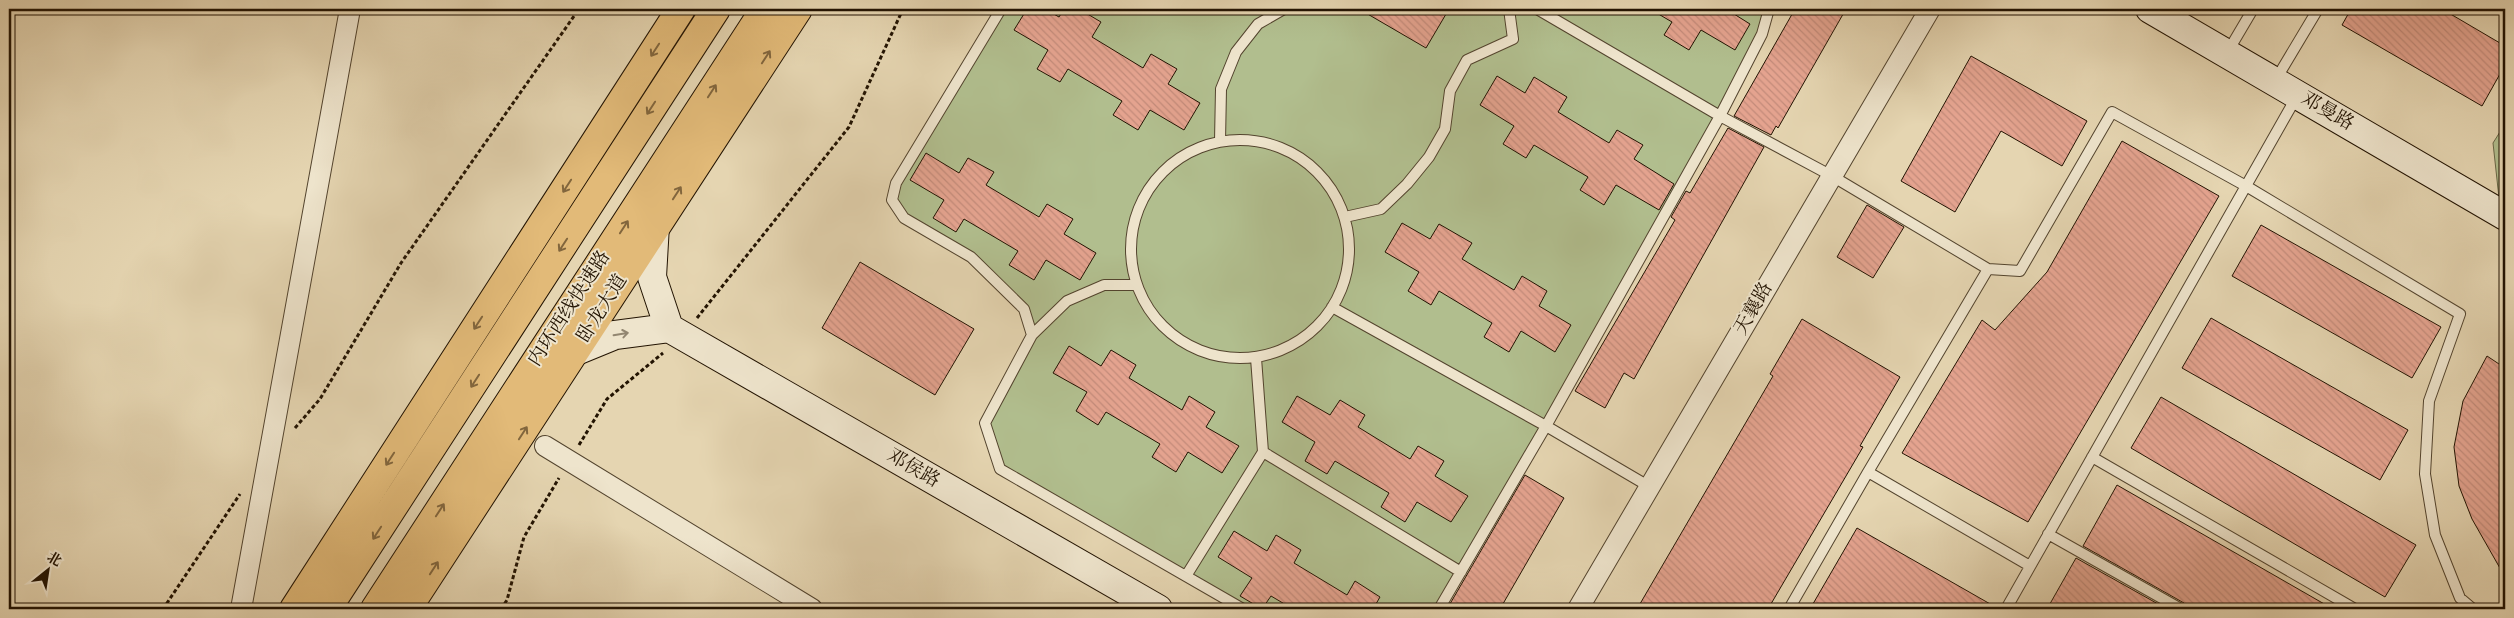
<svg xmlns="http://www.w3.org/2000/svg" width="2514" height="618" viewBox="0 0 2514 618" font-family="'Sorts Mill Goudy','Noto Serif SC',serif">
  <defs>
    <pattern id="building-back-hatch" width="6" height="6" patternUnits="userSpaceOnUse" patternTransform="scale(1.25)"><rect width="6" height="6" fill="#e4a38f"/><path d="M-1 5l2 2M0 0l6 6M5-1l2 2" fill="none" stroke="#c38b7a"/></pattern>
  </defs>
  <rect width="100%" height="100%" fill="#e5d5b1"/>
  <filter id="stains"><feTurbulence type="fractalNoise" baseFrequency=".004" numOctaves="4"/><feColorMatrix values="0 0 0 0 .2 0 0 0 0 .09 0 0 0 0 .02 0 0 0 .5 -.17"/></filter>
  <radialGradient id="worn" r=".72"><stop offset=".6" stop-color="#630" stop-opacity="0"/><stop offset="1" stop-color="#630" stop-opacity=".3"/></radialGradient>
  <path fill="#b1be8e" stroke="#6a6848" d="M 1001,9 L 1769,9 L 1762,34 L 1439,609 L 1243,609 L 1000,469 L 985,423 L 1032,335 L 1024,309 L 971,257 L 904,218 L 892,200 Z
    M 2505,124 L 2505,201 L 2499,198 L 2493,143 Z"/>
  <path fill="url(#building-back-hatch)" stroke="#221302" d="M 1027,9 L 1045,9 L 1059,17 L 1064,9 L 1079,9 L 1101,22 L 1092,37 L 1143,68 L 1151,54 L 1177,69 L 1168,84 L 1200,103 L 1184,130 L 1150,110 L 1138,130 L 1113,115 L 1122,101 L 1068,69 L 1060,82 L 1037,69 L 1048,50 L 1014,30 Z
    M 1359,9 L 1449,9 L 1426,48 Z
    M 1650,9 L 1726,9 L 1750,24 L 1735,50 L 1701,30 L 1689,50 L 1664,35 L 1672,22 Z
    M 1795,9 L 1846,9 L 1778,128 L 1776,126 L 1771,135 L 1734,116 Z
    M 2351,9 L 2442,9 L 2505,46 L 2505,65 L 2482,106 L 2342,25 Z
    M 1971,56 L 2087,121 L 2062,166 L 2001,131 L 1955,212 L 1901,181 Z
    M 1497,76 L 1525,93 L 1534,77 L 1567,97 L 1558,112 L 1609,143 L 1617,130 L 1643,145 L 1634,159 L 1674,184 L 1659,210 L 1616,185 L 1604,205 L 1580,190 L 1588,177 L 1534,145 L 1526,158 L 1503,144 L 1514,126 L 1480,105 Z
    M 1728,128 L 1764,147 L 1634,379 L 1624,373 L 1605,408 L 1575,391 L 1675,220 L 1671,217 L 1686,191 L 1690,193 Z
    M 2122,141 L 2219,196 L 2028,522 L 1902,453 L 1982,320 L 1995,330 L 2047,272 Z
    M 926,153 L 959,173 L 968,158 L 994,172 L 986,185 L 1039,217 L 1047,204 L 1073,219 L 1064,234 L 1096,253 L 1080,280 L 1046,260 L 1034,280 L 1009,265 L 1018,251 L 964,219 L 956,232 L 933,218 L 944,200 L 910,180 Z
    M 1867,205 L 1904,227 L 1873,278 L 1837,257 Z
    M 1402,223 L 1430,239 L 1439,224 L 1472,243 L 1462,259 L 1514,290 L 1522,276 L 1547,291 L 1539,306 L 1571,325 L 1555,352 L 1521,331 L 1509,352 L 1484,337 L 1492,323 L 1439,291 L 1431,305 L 1408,291 L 1419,272 L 1385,252 Z
    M 2261,225 L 2441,327 L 2412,378 L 2232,276 Z
    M 860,262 L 974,329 L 935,395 L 822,328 Z
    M 2211,318 L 2408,430 L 2380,480 L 2182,368 Z
    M 1802,319 L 1900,377 L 1860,446 L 1863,447 L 1768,609 L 1637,609 L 1773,376 L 1770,374 Z
    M 1069,346 L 1101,366 L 1111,350 L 1136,365 L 1129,378 L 1182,410 L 1189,396 L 1215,412 L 1206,427 L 1239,446 L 1222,473 L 1188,452 L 1176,472 L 1152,457 L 1160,444 L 1106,412 L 1098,425 L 1076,411 L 1087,392 L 1053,373 Z
    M 2487,356 L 2505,368 L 2505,577 L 2472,519 L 2459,486 L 2454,447 L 2463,401 Z
    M 1297,396 L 1330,415 L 1340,400 L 1365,415 L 1358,427 L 1410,459 L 1418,446 L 1444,461 L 1435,476 L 1468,496 L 1451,522 L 1417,502 L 1405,522 L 1381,507 L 1389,493 L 1335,461 L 1327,474 L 1305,461 L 1315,442 L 1282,422 Z
    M 2161,397 L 2416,545 L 2385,597 L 2131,448 Z
    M 1525,475 L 1564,498 L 1500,609 L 1447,609 Z
    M 2117,485 L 2333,609 L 2188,609 L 2184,603 L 2083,546 Z
    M 1857,528 L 1999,609 L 1810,609 Z
    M 1234,531 L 1267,551 L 1276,535 L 1301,550 L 1294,563 L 1347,595 L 1355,581 L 1380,597 L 1373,609 L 1293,609 L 1271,596 L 1262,609 L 1240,596 L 1252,578 L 1218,557 Z
    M 2076,558 L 2167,609 L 2047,609 Z"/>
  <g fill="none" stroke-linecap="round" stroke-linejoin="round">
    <defs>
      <path id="lane" d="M 1001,9 L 896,183 L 892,200 L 904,218 L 971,257 L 1024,309 L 1032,335 L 985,423 L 1000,469 L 1243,609
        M 1537,9 L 1720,116 L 1546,426 L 1650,487
        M 1769,9 L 1762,34 L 1720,116 L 1832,176 L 1988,269 L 1868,472
        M 2227,53 L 2253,9
        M 2275,81 L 2318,9
        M1131 249a109 109 0 1 1 218 0a109 109 0 1 1-218 0Z
        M 1220,141 L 1221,89 L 1236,52 L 1258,24 L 1284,9
        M 1345,217 L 1381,209 L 1407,184 L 1429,157 L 1445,129 L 1450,91 L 1467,60 L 1513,39 L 1509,9
        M 1988,269 L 2020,271 L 2112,112 L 2246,186 L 2460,314 L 2429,401 L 2425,474 L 2435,535 L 2460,598 L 2473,609
        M 1332,307 L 1546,426 L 1439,609
        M 1032,335 L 1067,301 L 1104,285 L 1137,285
        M 1263,452 L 1461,572
        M 2092,457 L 2355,609
        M 2048,534 L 2181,609
        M 1186,576 L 1263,452 L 1256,358
        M 1789,609 L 1868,472 L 2030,566
        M 2006,609 L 2297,96"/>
      <path id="street" d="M 545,446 L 812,609
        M 241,609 L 350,9
        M 1578,609 L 1930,9"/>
      <path id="secondary" d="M 2150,9 L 2505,216
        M 669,328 L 1158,609
        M 576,351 L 615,335 L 669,328 L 652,277 L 655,225"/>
      <path id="highway" d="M 294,609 L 681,9
        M 327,609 L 716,9
        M 375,609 L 765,9
        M 407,609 L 798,9"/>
    </defs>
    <use href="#lane" stroke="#53442e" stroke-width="12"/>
    <use href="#street" stroke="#53442e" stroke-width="22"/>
    <use href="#secondary" stroke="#221302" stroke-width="30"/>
    <use href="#highway" stroke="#221302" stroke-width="30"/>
    <path stroke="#221302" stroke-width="3" stroke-dasharray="4 2.5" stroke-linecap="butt" d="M 697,318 L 849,127 L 903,9
      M 295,428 L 320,399 L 401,263 L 579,9
      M 579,445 L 607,399 L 663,353
      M 163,609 L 240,494
      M 501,609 L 507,600 L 524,537 L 559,478"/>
    <use href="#lane" stroke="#eee4cc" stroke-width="10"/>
    <use href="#street" stroke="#eee4cc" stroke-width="20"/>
    <use href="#secondary" stroke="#eee4cc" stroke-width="28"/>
    <use href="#highway" stroke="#e2ba78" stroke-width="28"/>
  </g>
  <defs><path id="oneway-shaft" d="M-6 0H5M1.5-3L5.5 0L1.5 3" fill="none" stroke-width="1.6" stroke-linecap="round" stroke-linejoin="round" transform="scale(1.25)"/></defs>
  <g stroke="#82663d">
    <use href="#oneway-shaft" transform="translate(655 50) rotate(123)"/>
    <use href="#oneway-shaft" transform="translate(766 57) rotate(-57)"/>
    <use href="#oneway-shaft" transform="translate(712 91) rotate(-57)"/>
    <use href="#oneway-shaft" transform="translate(651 108) rotate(123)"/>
    <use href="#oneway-shaft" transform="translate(567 186) rotate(123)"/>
    <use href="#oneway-shaft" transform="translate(677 193) rotate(-57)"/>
    <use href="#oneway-shaft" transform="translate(624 227) rotate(-57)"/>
    <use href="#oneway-shaft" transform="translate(563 245) rotate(123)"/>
    <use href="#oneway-shaft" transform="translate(478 323) rotate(123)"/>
    <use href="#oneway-shaft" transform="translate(475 381) rotate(123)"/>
    <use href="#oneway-shaft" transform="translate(523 433) rotate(-57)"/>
    <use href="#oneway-shaft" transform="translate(390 459) rotate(123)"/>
    <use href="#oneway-shaft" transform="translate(440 510) rotate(-57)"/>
    <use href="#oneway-shaft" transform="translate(377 533) rotate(123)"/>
    <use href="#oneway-shaft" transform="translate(434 568) rotate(-57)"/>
  </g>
  <use stroke="#928671" href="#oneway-shaft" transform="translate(621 334) rotate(-9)"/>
  <g text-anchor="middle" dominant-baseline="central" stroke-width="4" stroke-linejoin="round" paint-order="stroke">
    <g font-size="19" fill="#221302" stroke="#eee4cc">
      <text transform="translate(2327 112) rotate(30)">邓曼路</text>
      <text transform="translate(570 309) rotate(-57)">内环西线快速路</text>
      <text transform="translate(603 309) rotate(-58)">卧龙大道</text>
      <text transform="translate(1754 309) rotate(-60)">天襄路</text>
      <text transform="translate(913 469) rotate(30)">邓侯路</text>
    </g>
  </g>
  <rect width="2514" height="618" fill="none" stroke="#e5d5b1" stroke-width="30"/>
  <rect x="10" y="10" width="2494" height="598" fill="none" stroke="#221302" stroke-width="2.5"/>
  <rect x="15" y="15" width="2484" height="588" fill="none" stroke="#221302"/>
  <g transform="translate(48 570) rotate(30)" stroke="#eee4cc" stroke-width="4" paint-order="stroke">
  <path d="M0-4L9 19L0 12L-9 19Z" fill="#221302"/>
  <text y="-8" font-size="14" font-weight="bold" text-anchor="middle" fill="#221302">北</text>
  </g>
  <rect width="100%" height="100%" filter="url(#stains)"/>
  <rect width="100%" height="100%" fill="url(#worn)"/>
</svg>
